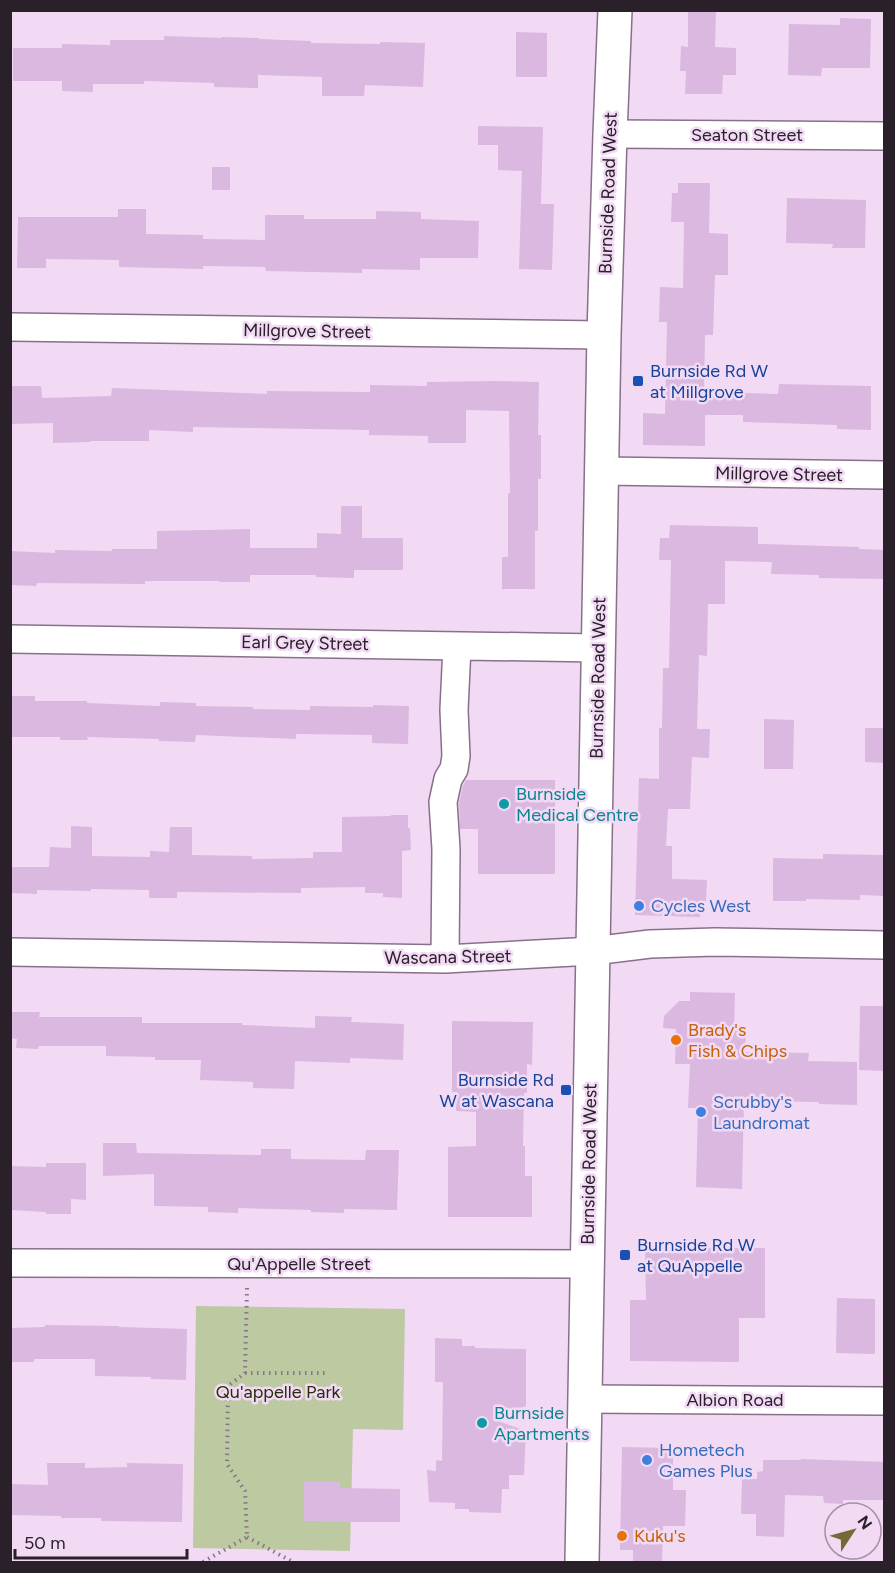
<svg xmlns="http://www.w3.org/2000/svg" width="895" height="1573" viewBox="0 0 895 1573" font-family="Figtree,sans-serif">
  <rect width="100%" height="100%" fill="#f2daf5"/>
  <path fill="#bdc9a1" d="M 196,1306 L 405,1309 L 403,1430 L 353,1429 L 350,1551 L 193,1548 Z"/>
  <path fill="#dbb8df" d="M 688,10 L 716,10 L 715,47 L 736,48 L 736,75 L 723,75 L 722,94 L 685,94 L 686,71 L 680,71 L 681,46 L 688,47 Z
    M 840,18 L 871,19 L 870,68 L 822,68 L 821,76 L 788,75 L 789,24 L 840,25 Z
    M 516,32 L 547,33 L 547,77 L 516,77 Z
    M 164,36 L 222,38 L 222,37 L 259,38 L 259,39 L 311,41 L 311,43 L 380,44 L 380,42 L 425,43 L 423,87 L 365,85 L 364,96 L 322,96 L 322,77 L 258,75 L 258,88 L 214,87 L 214,83 L 144,81 L 144,84 L 93,84 L 93,92 L 62,91 L 62,81 L 13,81 L 13,48 L 62,48 L 62,44 L 110,45 L 110,40 L 164,40 Z
    M 478,126 L 543,127 L 541,204 L 554,204 L 552,270 L 519,269 L 522,171 L 498,170 L 498,145 L 478,145 Z
    M 212,167 L 230,167 L 230,190 L 212,190 Z
    M 678,183 L 710,183 L 709,233 L 728,234 L 728,275 L 715,275 L 713,335 L 705,335 L 704,392 L 778,394 L 779,384 L 871,386 L 871,430 L 837,429 L 837,425 L 743,422 L 743,415 L 705,415 L 705,446 L 643,445 L 643,413 L 665,414 L 667,322 L 659,322 L 660,287 L 683,288 L 684,222 L 671,222 L 672,193 L 678,193 Z
    M 787,198 L 866,200 L 865,248 L 832,248 L 833,244 L 786,243 Z
    M 118,209 L 146,209 L 146,234 L 203,235 L 203,239 L 265,240 L 265,215 L 304,215 L 304,219 L 376,219 L 376,211 L 421,212 L 421,219 L 479,221 L 478,258 L 420,258 L 420,270 L 362,269 L 362,273 L 266,271 L 265,267 L 203,266 L 203,269 L 119,267 L 119,260 L 46,259 L 46,268 L 17,268 L 18,217 L 118,217 Z
    M 493,381 L 539,382 L 538,435 L 541,435 L 541,479 L 538,479 L 538,531 L 535,531 L 535,589 L 502,589 L 502,557 L 508,557 L 508,493 L 510,493 L 509,411 L 466,410 L 466,443 L 428,443 L 428,436 L 369,435 L 369,430 L 193,427 L 193,432 L 149,430 L 149,441 L 90,441 L 90,442 L 53,443 L 53,423 L 10,424 L 10,386 L 41,386 L 42,398 L 111,396 L 112,388 L 267,394 L 267,391 L 370,392 L 370,385 L 427,386 L 427,382 Z
    M 341,506 L 362,506 L 362,538 L 403,538 L 403,570 L 354,570 L 354,578 L 316,577 L 316,575 L 250,575 L 250,582 L 219,582 L 219,581 L 145,581 L 145,584 L 37,583 L 36,586 L 10,585 L 10,551 L 55,553 L 55,550 L 112,551 L 112,549 L 157,549 L 157,531 L 250,529 L 250,548 L 317,548 L 317,533 L 341,534 Z
    M 670,525 L 758,527 L 758,544 L 859,547 L 859,549 L 885,550 L 885,579 L 819,578 L 819,575 L 771,574 L 772,562 L 725,561 L 725,604 L 708,604 L 707,656 L 699,655 L 697,729 L 710,729 L 709,758 L 692,757 L 690,809 L 668,809 L 666,846 L 672,846 L 672,879 L 707,880 L 706,901 L 700,901 L 700,917 L 635,915 L 639,778 L 659,779 L 659,728 L 662,728 L 663,668 L 669,668 L 671,560 L 659,560 L 660,538 L 669,538 Z
    M 10,696 L 35,696 L 35,701 L 87,701 L 87,703 L 160,706 L 160,702 L 196,703 L 196,706 L 253,707 L 253,709 L 310,710 L 310,706 L 373,707 L 373,705 L 409,706 L 408,744 L 372,743 L 372,735 L 296,734 L 296,739 L 196,735 L 195,742 L 159,741 L 159,739 L 87,737 L 88,740 L 60,740 L 60,737 L 10,737 Z
    M 764,719 L 794,720 L 793,769 L 764,769 Z
    M 865,728 L 885,728 L 885,763 L 865,762 Z
    M 466,780 L 555,780 L 555,874 L 478,874 L 478,829 L 460,829 L 459,803 L 463,785 Z
    M 391,815 L 408,815 L 408,828 L 410,828 L 411,850 L 402,851 L 402,898 L 383,897 L 383,893 L 365,893 L 365,887 L 301,888 L 301,893 L 177,892 L 177,898 L 149,898 L 149,890 L 91,889 L 91,891 L 37,890 L 37,894 L 10,893 L 10,867 L 49,867 L 50,847 L 71,848 L 71,826 L 92,827 L 92,856 L 150,857 L 150,851 L 169,852 L 170,827 L 192,827 L 192,855 L 252,856 L 252,859 L 313,858 L 313,852 L 342,852 L 342,817 L 391,816 Z
    M 823,854 L 885,855 L 885,896 L 860,895 L 860,900 L 806,899 L 806,901 L 773,901 L 773,858 L 823,859 Z
    M 690,992 L 735,993 L 734,1031 L 746,1031 L 745,1052 L 809,1053 L 808,1061 L 857,1062 L 857,1105 L 819,1104 L 819,1102 L 744,1101 L 742,1189 L 696,1187 L 698,1108 L 688,1108 L 690,1064 L 675,1064 L 676,1029 L 663,1028 L 664,1016 L 679,1001 L 690,1001 Z
    M 860,1006 L 885,1006 L 885,1071 L 859,1070 Z
    M 10,1012 L 40,1012 L 39,1017 L 142,1017 L 142,1023 L 242,1023 L 242,1025 L 315,1028 L 315,1016 L 352,1017 L 351,1022 L 404,1024 L 403,1060 L 350,1058 L 350,1063 L 295,1061 L 294,1089 L 253,1088 L 253,1082 L 200,1080 L 201,1060 L 155,1060 L 155,1057 L 106,1056 L 106,1046 L 39,1046 L 38,1049 L 16,1048 L 17,1039 L 10,1038 Z
    M 452,1021 L 533,1022 L 532,1065 L 527,1064 L 527,1093 L 524,1093 L 523,1146 L 525,1146 L 525,1176 L 532,1176 L 532,1217 L 448,1217 L 448,1147 L 476,1146 L 476,1112 L 456,1111 L 457,1092 L 452,1092 Z
    M 103,1143 L 136,1143 L 137,1153 L 261,1155 L 261,1149 L 291,1149 L 291,1159 L 365,1160 L 366,1150 L 399,1150 L 397,1210 L 344,1209 L 344,1213 L 311,1212 L 311,1210 L 238,1208 L 238,1213 L 208,1212 L 208,1207 L 154,1206 L 154,1174 L 103,1176 Z
    M 46,1163 L 86,1163 L 86,1200 L 71,1199 L 71,1214 L 46,1214 L 46,1212 L 10,1210 L 10,1166 L 46,1167 Z
    M 645,1248 L 765,1248 L 765,1318 L 739,1318 L 739,1362 L 630,1361 L 630,1300 L 646,1300 Z
    M 837,1298 L 875,1299 L 875,1354 L 836,1353 Z
    M 45,1325 L 119,1326 L 119,1327 L 187,1329 L 186,1380 L 151,1379 L 151,1377 L 95,1376 L 95,1359 L 34,1359 L 34,1362 L 10,1362 L 10,1328 L 45,1327 Z
    M 435,1338 L 462,1339 L 462,1346 L 475,1346 L 475,1348 L 526,1349 L 526,1406 L 495,1420 L 526,1431 L 524,1475 L 509,1475 L 509,1489 L 502,1489 L 501,1513 L 469,1512 L 469,1509 L 455,1509 L 455,1503 L 429,1502 L 427,1470 L 436,1471 L 436,1460 L 442,1461 L 443,1382 L 435,1382 Z
    M 622,1447 L 673,1448 L 673,1490 L 686,1490 L 685,1526 L 663,1526 L 662,1563 L 633,1563 L 633,1550 L 620,1550 Z
    M 801,1459 L 885,1462 L 885,1500 L 843,1500 L 843,1504 L 824,1503 L 823,1496 L 785,1495 L 784,1537 L 756,1536 L 756,1514 L 741,1514 L 742,1479 L 757,1479 L 757,1472 L 763,1471 L 763,1460 L 801,1460 Z
    M 47,1463 L 85,1463 L 85,1468 L 127,1467 L 127,1463 L 183,1464 L 182,1522 L 101,1521 L 101,1518 L 61,1518 L 61,1516 L 10,1515 L 10,1484 L 48,1485 Z
    M 304,1482 L 340,1482 L 340,1488 L 400,1489 L 400,1522 L 322,1522 L 322,1521 L 304,1521 Z"/>
  <g fill="none" stroke-linecap="round" stroke-linejoin="round">
    <defs>
      <path id="minor" d="M 610,134 L 884,136
        M 10,327 L 604,335
        M 602,471 L 884,475
        M 10,639 L 599,648
        M 10,952 L 445,959 L 593,951 L 650,944 L 715,942 L 884,945
        M 445,959 L 446,849 L 443,802 L 448,779 L 454,769 L 456,756 L 454,710 L 457,646
        M 10,1263 L 587,1264
        M 585,1399 L 884,1401"/>
      <path id="major" d="M 582,1562 L 604,335 L 610,134 L 615,10"/>
    </defs>
    <use href="#minor" stroke="#877189" stroke-width="30"/>
    <use href="#major" stroke="#877189" stroke-width="36"/>
    <path stroke="#867688" stroke-width="4" stroke-dasharray="1.5 4.5" stroke-linecap="butt" d="M 245,1373 L 326,1373
      M 247,1537 L 293,1562
      M 203,1562 L 247,1537 L 245,1491 L 227,1464 L 228,1386 L 245,1373 L 247,1288"/>
    <use href="#minor" stroke="#fff" stroke-width="27"/>
    <use href="#major" stroke="#fff" stroke-width="33"/>
  </g>
  <g fill="#1a4fb4" stroke="#f2daf5" stroke-width="2">
    <rect x="632" y="375" width="12" height="12" rx="3"/>
    <rect x="560" y="1084" width="12" height="12" rx="3"/>
    <rect x="619" y="1249" width="12" height="12" rx="3"/>
  </g>
  <g fill="#0f9aa8" stroke="#f2daf5" stroke-width="2">
    <circle cx="504" cy="804" r="6"/>
    <circle cx="482" cy="1423" r="6"/>
  </g>
  <g fill="#3f7fe0" stroke="#f2daf5" stroke-width="2">
    <circle cx="639" cy="906" r="6"/>
    <circle cx="701" cy="1112" r="6"/>
    <circle cx="647" cy="1460" r="6"/>
  </g>
  <g fill="#e8710a" stroke="#f2daf5" stroke-width="2">
    <circle cx="676" cy="1040" r="6"/>
    <circle cx="622" cy="1536" r="6"/>
  </g>
  <g text-anchor="middle" dominant-baseline="central" stroke-width="5" stroke-linejoin="round" paint-order="stroke">
    <g font-size="18" fill="#29202a" stroke="#f2daf5">
      <text x="747" y="135">Seaton Street</text>
      <text transform="translate(608 193) rotate(-88)">Burnside Road West</text>
      <text transform="translate(307 331) rotate(1)">Millgrove Street</text>
      <text transform="translate(779 474) rotate(1)">Millgrove Street</text>
      <text transform="translate(305 643) rotate(1)">Earl Grey Street</text>
      <text transform="translate(598 678) rotate(-89)">Burnside Road West</text>
      <text transform="translate(448 957) rotate(-1)">Wascana Street</text>
      <text transform="translate(589 1164) rotate(-89)">Burnside Road West</text>
      <text x="299" y="1264">Qu'Appelle Street</text>
      <text x="735" y="1400">Albion Road</text>
    </g>
    <g font-size="18" fill="#164399" stroke="#f2daf5" text-anchor="start">
      <text x="650" y="371">Burnside Rd W<tspan x="650" dy="21">at Millgrove</tspan></text>
      <text x="554" y="1080" text-anchor="end">Burnside Rd<tspan x="554" dy="21">W at Wascana</tspan></text>
      <text x="637" y="1245">Burnside Rd W<tspan x="637" dy="21">at QuAppelle</tspan></text>
    </g>
    <g font-size="18" fill="#0d838f" stroke="#f2daf5" text-anchor="start">
      <text x="516" y="794">Burnside<tspan x="516" dy="21">Medical Centre</tspan></text>
      <text x="494" y="1413">Burnside<tspan x="494" dy="21">Apartments</tspan></text>
    </g>
    <g font-size="18" fill="#366cbe" stroke="#f2daf5" text-anchor="start">
      <text x="651" y="906">Cycles West</text>
      <text x="713" y="1102">Scrubby's<tspan x="713" dy="21">Laundromat</tspan></text>
      <text x="659" y="1450">Hometech<tspan x="659" dy="21">Games Plus</tspan></text>
    </g>
    <g font-size="18" fill="#c56008" stroke="#f2daf5" text-anchor="start">
      <text x="688" y="1030">Brady's<tspan x="688" dy="21">Fish &amp; Chips</tspan></text>
      <text x="634" y="1536">Kuku's</text>
    </g>
    <g font-size="18" fill="#262e09" stroke="#f2daf5">
      <text x="278" y="1392">Qu'appelle Park</text>
    </g>
  </g>
  <rect width="895" height="1573" fill="none" stroke="#29202a" stroke-width="24"/>
  <g transform="translate(853 1531) rotate(54)"><circle r="28" fill="#f2daf5" stroke="#a290a4" stroke-width="1.5"/>
  <path d="M0-4.5L10 22L0 15L-10 22Z" fill="#756936"/>
  <text y="-9" font-size="16" font-weight="bold" text-anchor="middle" fill="#29202a">N</text>
  </g>
  <path d="M15 1549v9h172v-9" fill="none" stroke="#29202a" stroke-width="3"/>
  <text x="24" y="1549" font-size="18" fill="#29202a" stroke="#f2daf5" stroke-width="4.5" paint-order="stroke">50 m</text>
</svg>
